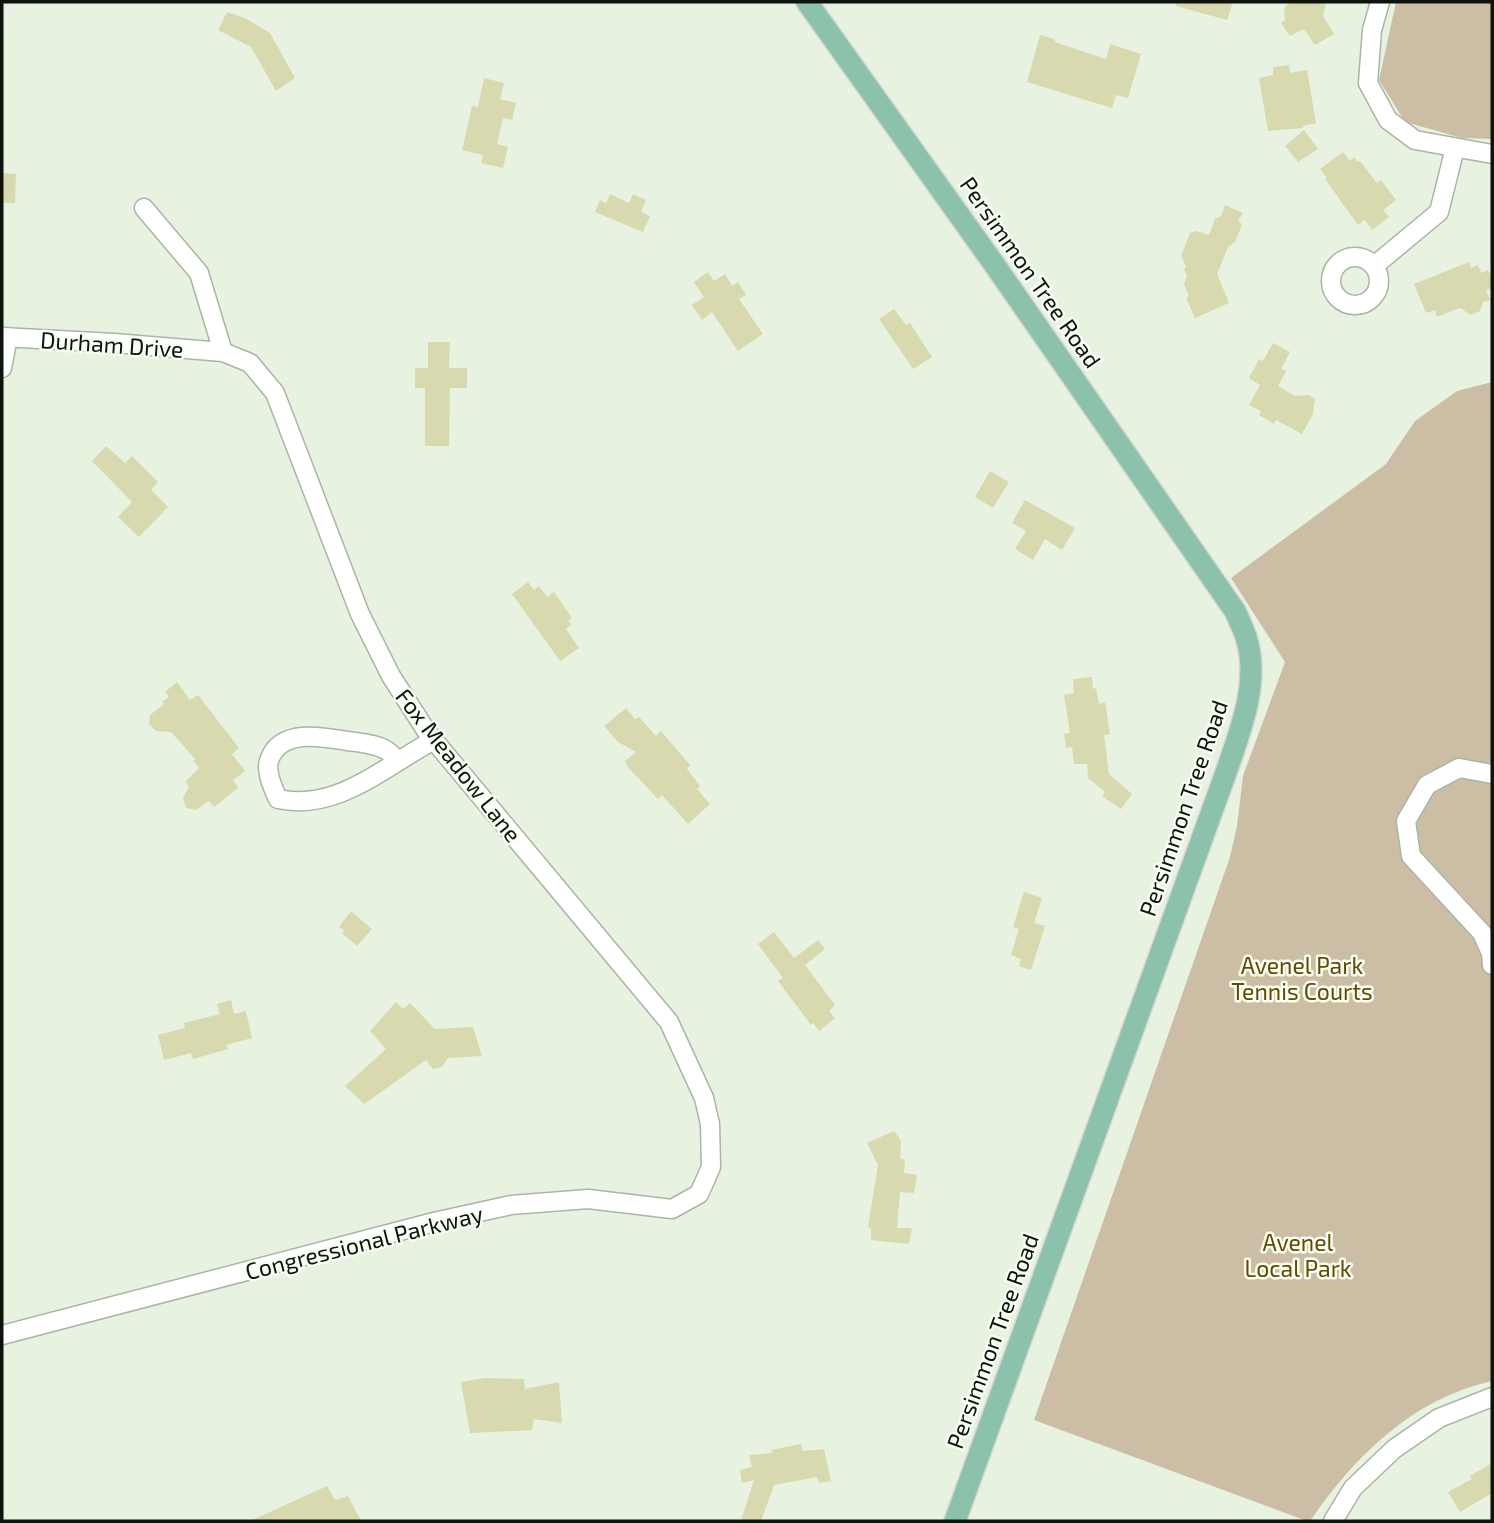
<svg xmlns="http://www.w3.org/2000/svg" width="1494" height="1523" viewBox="0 0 1494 1523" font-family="'Exo 2',sans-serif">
  <rect width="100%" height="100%" fill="#e7f2e1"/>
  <path fill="#ccbea5" d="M 1396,2 L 1492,2 L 1492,139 L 1462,138 L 1405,122 L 1379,80 Z
    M 1492,382 L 1492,1381 C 1412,1399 1355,1456 1310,1521 L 1307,1521 L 1034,1420 L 1230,857 L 1237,826 L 1243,776 L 1285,662 L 1231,578 L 1386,464 L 1415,421 L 1457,391 Z"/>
  <path fill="#d8d9ae" d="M 1176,2 L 1233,2 L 1227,20 L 1176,6 Z
    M 1290,2 L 1326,2 L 1323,16 L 1334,34 L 1315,45 L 1304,29 L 1290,36 L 1281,23 L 1285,20 L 1284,8 Z
    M 227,12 L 245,18 L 270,33 L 295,78 L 276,91 L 251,47 L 218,30 Z
    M 1040,35 L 1055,39 L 1055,42 L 1106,59 L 1110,44 L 1141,54 L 1128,98 L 1116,95 L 1112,108 L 1027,82 Z
    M 1289,65 L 1290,73 L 1307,70 L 1316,123 L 1302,126 L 1303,128 L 1268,131 L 1259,78 L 1273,75 L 1273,67 Z
    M 484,78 L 504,83 L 500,99 L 516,103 L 512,120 L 503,118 L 497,144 L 508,147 L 503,168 L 481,163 L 483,155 L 462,150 L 472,106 L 478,107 Z
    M 1304,130 L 1318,149 L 1298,162 L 1285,146 Z
    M 1343,152 L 1350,161 L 1354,157 L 1358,162 L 1360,161 L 1377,183 L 1381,180 L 1396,200 L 1383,210 L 1389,217 L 1372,230 L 1365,220 L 1358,225 L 1325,179 L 1327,178 L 1320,169 Z
    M 2,173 L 16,174 L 15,203 L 2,203 Z
    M 610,194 L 629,203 L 633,194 L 646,200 L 641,212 L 650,216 L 643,232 L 595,212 L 600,200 L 606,203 Z
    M 1225,205 L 1243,213 L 1238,220 L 1242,225 L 1235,242 L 1228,247 L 1217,274 L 1229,303 L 1195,318 L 1186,298 L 1189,296 L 1184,284 L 1187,276 L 1184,270 L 1186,266 L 1181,256 L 1190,233 L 1196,231 L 1209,235 L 1215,219 L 1221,216 Z
    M 1469,262 L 1471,268 L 1478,265 L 1481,273 L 1488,270 L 1492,280 L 1492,288 L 1486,290 L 1490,300 L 1483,302 L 1480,311 L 1471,315 L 1460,308 L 1437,317 L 1435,310 L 1426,313 L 1414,284 Z
    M 708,272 L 714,281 L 725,274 L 732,286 L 738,282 L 746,295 L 739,299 L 763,334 L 738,351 L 712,312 L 702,320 L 692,305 L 704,297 L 694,282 Z
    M 894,309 L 906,325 L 910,323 L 932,357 L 913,369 L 879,319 Z
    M 428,342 L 450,342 L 449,368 L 467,368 L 467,388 L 450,388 L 449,446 L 425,446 L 425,388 L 415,388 L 415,368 L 428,368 Z
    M 1273,343 L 1290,352 L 1281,369 L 1286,371 L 1278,386 L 1295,396 L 1309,395 L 1315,399 L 1313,414 L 1302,434 L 1276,420 L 1274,424 L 1259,415 L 1261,411 L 1249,405 L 1260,385 L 1249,378 L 1259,359 L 1263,361 Z
    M 106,446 L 125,463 L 132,456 L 158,482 L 151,490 L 168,507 L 139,537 L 118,517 L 132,502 L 92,461 Z
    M 990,471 L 1009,482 L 993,508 L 975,497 Z
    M 1025,500 L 1075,528 L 1062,550 L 1045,539 L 1033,560 L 1015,549 L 1026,531 L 1012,523 Z
    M 528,582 L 534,590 L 539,586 L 547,597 L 554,592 L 572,618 L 568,620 L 571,625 L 566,629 L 579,648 L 560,661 L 512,594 Z
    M 1092,677 L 1093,689 L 1096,688 L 1099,704 L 1105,702 L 1110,734 L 1104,735 L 1109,774 L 1132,794 L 1121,809 L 1102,796 L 1105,792 L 1088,778 L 1087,764 L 1074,764 L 1072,747 L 1066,748 L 1064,734 L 1070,733 L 1064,695 L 1074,693 L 1073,679 Z
    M 177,682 L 190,700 L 198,695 L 239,748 L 232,754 L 245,771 L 233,780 L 238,788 L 214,807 L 209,801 L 196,810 L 186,808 L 183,798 L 189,786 L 185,782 L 199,768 L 193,761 L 195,759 L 171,732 L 156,731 L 149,724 L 150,715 L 164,704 L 162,702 L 169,697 L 165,692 Z
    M 626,708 L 635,719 L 639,717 L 656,736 L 661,731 L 690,765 L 687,769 L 700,786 L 697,789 L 710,804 L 688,824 L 662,795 L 658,799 L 627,766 L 625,761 L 636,752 L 618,742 L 604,726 Z
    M 1024,892 L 1042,898 L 1034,923 L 1045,926 L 1031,970 L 1019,966 L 1021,959 L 1011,955 L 1019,929 L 1013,927 Z
    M 351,911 L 372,929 L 357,946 L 342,933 L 344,930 L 339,927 Z
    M 774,932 L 794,958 L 818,940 L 825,949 L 805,965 L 835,1005 L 829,1011 L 835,1018 L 819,1031 L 813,1023 L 811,1025 L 778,981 L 783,978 L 758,944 Z
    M 231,1000 L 234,1014 L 246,1011 L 252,1038 L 226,1045 L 228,1049 L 193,1059 L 191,1053 L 164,1060 L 158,1035 L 185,1028 L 184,1023 L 220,1014 L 217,1004 Z
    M 396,1002 L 403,1009 L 410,1003 L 435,1029 L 473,1027 L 482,1056 L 448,1058 L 442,1067 L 433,1069 L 426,1060 L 364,1104 L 345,1086 L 386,1049 L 370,1031 Z
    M 894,1131 L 901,1141 L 900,1158 L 905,1160 L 904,1173 L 917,1175 L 914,1193 L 900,1192 L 897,1228 L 912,1228 L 909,1244 L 871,1240 L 871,1228 L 868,1227 L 878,1165 L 867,1143 Z
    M 485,1378 L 524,1379 L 525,1389 L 559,1382 L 562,1423 L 534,1419 L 532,1430 L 470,1433 L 461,1382 Z
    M 801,1444 L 803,1451 L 824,1449 L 831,1481 L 819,1483 L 817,1477 L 774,1485 L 761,1521 L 741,1521 L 754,1480 L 742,1483 L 740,1470 L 752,1467 L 749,1455 L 772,1453 L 771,1450 Z
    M 1492,1463 L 1492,1493 L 1460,1512 L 1448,1492 L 1472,1479 L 1470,1476 Z
    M 327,1486 L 335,1500 L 348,1496 L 361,1521 L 250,1521 Z"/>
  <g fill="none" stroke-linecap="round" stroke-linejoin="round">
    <defs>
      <path id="minor" d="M 1380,2 L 1372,30 L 1368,83 L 1388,120 L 1415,140 L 1492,154
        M1331 281a24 24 0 1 1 48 0a24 24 0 1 1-48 0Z
        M 1374,266 L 1439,212 L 1455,148
        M 2,337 L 114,343 L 223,352
        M 2,368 L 8,337
        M 397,761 C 395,759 393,755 390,753 C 380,744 361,743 348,741 C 324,737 282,728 270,758 C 264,770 273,788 278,799 C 337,812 385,766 434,740
        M 1492,774 L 1459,768 L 1427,785 L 1406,821 L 1411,856 L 1482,933 L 1491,953 L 1492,965
        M 2,1335 L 434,1222 L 511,1205 L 588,1199 L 672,1209 L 699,1194 L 711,1167 L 710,1124 L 704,1098 L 669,1022 L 427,732 L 391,676 L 360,614 L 275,393 L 250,363 L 223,352 L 199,273 L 144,208
        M 1333,1521 L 1353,1488 L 1394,1449 L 1439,1418 L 1492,1397"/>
      <path id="major" d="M 807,2 L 994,264 L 1235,611 C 1239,620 1243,628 1246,637 C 1261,683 1239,734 1224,778 L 955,1521"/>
    </defs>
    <use href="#minor" stroke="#aab5a5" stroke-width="21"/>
    <use href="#major" stroke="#d4d5d3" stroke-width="24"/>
    <use href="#minor" stroke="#fff" stroke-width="18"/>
    <use href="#major" stroke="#8cc2ab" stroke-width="21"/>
  </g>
  <g text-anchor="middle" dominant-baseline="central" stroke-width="5" stroke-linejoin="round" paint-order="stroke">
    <g font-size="23" fill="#0f130d" stroke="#f5fef1">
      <text transform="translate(1031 272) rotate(55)">Persimmon Tree Road</text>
      <text transform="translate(112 344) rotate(4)">Durham Drive</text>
      <text transform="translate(459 765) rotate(52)">Fox Meadow Lane</text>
      <text transform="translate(1183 808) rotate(-71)">Persimmon Tree Road</text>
      <text transform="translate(364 1242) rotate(-14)">Congressional Parkway</text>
      <text transform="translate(992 1341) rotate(-70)">Persimmon Tree Road</text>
    </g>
    <g font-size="23" fill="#654801" stroke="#f5fef1">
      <text x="1302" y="965">Avenel Park<tspan x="1302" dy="26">Tennis Courts</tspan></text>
      <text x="1298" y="1242">Avenel<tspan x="1298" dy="26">Local Park</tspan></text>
    </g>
  </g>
  <rect width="1494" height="1523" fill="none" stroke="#0f130d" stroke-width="7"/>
</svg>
